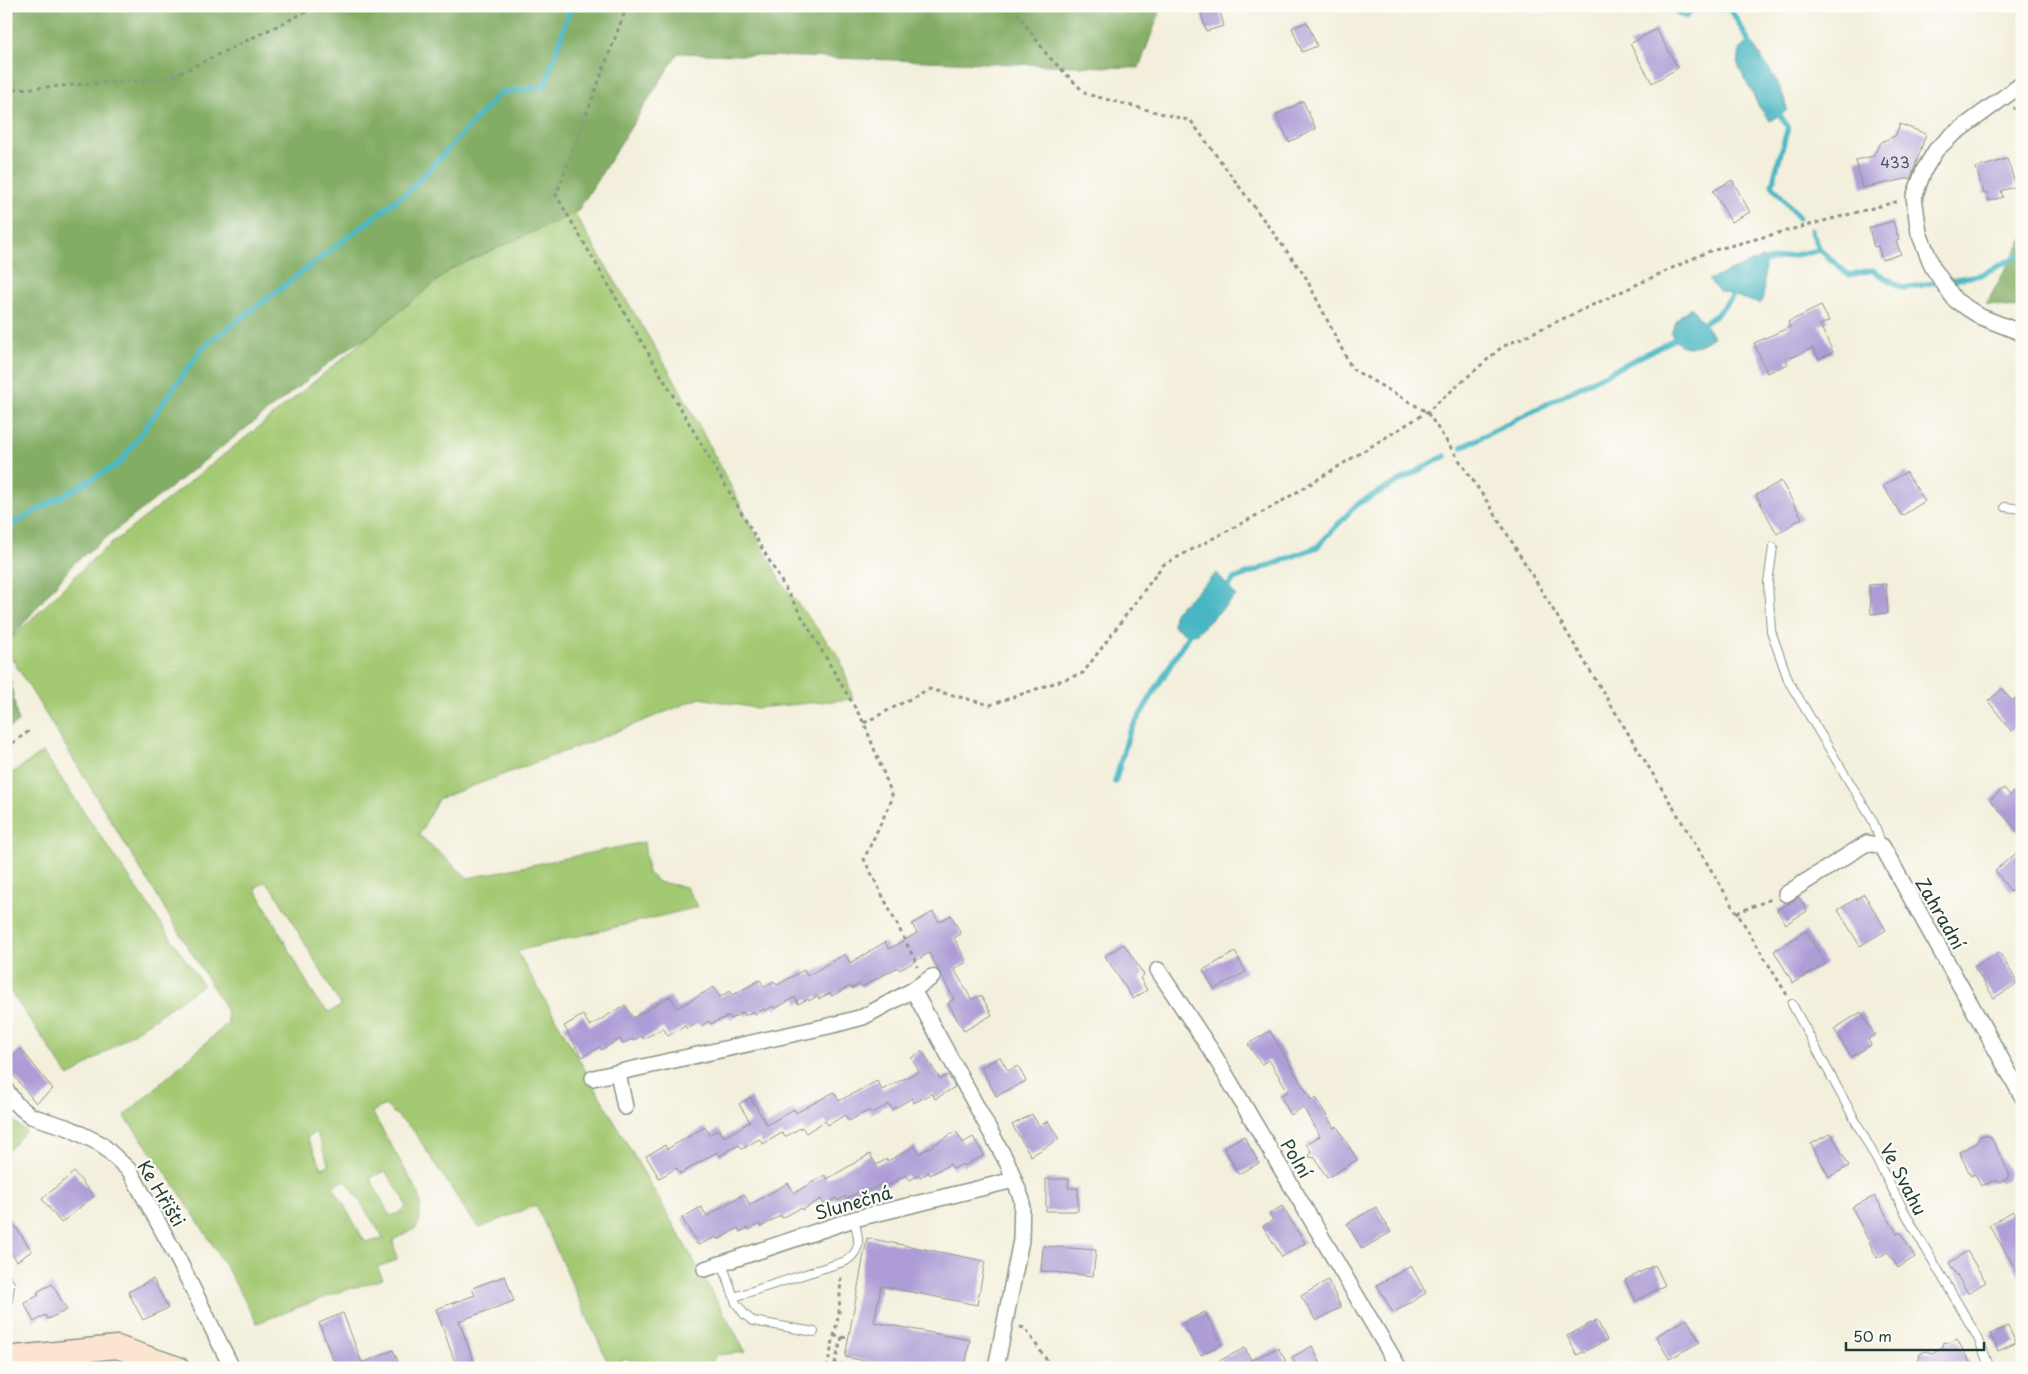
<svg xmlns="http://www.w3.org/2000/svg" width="2028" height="1374" viewBox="0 0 2028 1374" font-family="'Playpen Sans',sans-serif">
  <rect width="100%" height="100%" fill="#fdfcf7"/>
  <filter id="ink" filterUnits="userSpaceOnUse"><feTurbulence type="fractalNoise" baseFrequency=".02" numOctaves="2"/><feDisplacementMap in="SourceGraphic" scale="10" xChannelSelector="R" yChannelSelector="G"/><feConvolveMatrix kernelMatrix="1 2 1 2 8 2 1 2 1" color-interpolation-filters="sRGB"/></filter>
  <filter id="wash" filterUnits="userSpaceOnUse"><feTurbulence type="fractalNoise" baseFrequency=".0096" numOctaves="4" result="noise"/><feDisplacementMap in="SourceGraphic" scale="20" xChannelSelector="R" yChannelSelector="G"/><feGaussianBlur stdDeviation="1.12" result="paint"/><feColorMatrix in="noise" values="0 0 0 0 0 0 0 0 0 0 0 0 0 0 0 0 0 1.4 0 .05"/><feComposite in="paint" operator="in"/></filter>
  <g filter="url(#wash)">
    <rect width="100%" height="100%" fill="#f3efdc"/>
    <path fill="#a4c973" stroke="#628354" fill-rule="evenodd" d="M 574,213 L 677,384 L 781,582 L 840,658 L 853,699 L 755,708 L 700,698 L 598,739 L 438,799 L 419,835 L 468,878 L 644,842 L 648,873 L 658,882 L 686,887 L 698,907 L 517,951 L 746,1352 L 715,1355 L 712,1364 L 679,1368 L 639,1368 L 627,1359 L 609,1365 L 536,1205 L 480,1228 L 470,1217 L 413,1130 L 385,1105 L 372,1112 L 420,1196 L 420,1220 L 416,1228 L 393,1240 L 397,1260 L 377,1267 L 383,1279 L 339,1292 L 257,1323 C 219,1251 174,1180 124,1116 L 228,1023 L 226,1009 L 6,649 L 6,644 L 95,557 L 270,418 L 451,269 ZM 265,882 L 275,892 L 341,1006 L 329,1012 L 316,999 L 255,888 ZM 316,1132 L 329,1165 L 322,1168 L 307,1137 ZM 385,1171 L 404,1199 L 406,1208 L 397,1214 L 390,1216 L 370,1178 ZM 346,1180 L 384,1239 L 365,1242 L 333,1186 Z
      M 43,752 L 203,985 L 69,1077 L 6,985 L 6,777 Z
      M 6,1115 L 26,1131 L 6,1153 Z"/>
    <path fill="#83ad65" stroke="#51754c" d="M 6,6 L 1162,6 L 1139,68 L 678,53 L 577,212 L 451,269 L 368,337 L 343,352 L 75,562 L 6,644 Z
      M 2022,240 L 2022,309 L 1986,304 Z
      M 6,657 L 18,722 L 6,730 Z"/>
    <path fill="#49b7c3" stroke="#347a7c" d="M 1750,41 C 1764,62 1783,85 1787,110 L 1770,121 L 1759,107 L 1738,65 L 1740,48 Z
      M 1762,258 L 1765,261 L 1763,300 L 1760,304 L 1719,291 L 1708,280 Z
      M 1691,307 L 1714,337 C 1698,347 1681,355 1671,333 L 1678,318 Z
      M 1217,573 L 1236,596 L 1197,633 L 1187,636 L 1173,625 L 1174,612 Z"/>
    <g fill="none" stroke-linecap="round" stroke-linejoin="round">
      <path stroke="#49b7c3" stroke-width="5.5" d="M 1666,6 L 1686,17 L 1696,6
        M 1701,6 L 1731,10 L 1752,47
        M 1776,109 L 1788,127 L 1772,185 L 1799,218
        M 1811,230 L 1820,250 L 1849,275 L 1872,270 L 1903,288 L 1980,275 L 2022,254
        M 1760,266 L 1765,261 L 1820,250
        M 1700,326 L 1716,315 L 1737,291
        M 1462,447 L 1679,337
        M 6,528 L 120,463 L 203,347 L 410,190 L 500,93 L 545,86 L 571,6
        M 1224,591 L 1234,579 L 1317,547 L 1357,504 L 1445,456
        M 1115,782 L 1129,733 L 1191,631"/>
    </g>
    <g id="blocks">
      <path fill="#ad9cd6" d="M 1219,8 L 1224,26 L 1206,31 L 1201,13 Z
        M 1307,22 L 1317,46 L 1302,52 L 1292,28 Z
        M 1656,29 L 1678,68 L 1652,83 L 1630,44 Z
        M 1303,101 L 1316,129 L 1289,142 L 1276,115 Z
        M 1900,124 L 1926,134 L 1911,178 L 1862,188 L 1856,160 L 1873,156 L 1879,145 L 1883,141 L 1895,136 Z
        M 2007,159 L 2016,186 L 2001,191 L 2003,197 L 1989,201 L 1987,193 L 1984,194 L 1976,168 Z
        M 1732,180 L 1750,212 L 1731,222 L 1713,191 Z
        M 1893,221 L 1899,240 L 1896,241 L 1901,254 L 1882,260 L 1878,246 L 1874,247 L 1869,228 Z
        M 1821,306 L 1829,321 L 1820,325 L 1833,352 L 1819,359 L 1813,348 L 1786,360 L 1788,364 L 1767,373 L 1754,343 L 1790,327 L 1788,322 Z
        M 1906,472 L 1925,501 L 1902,516 L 1883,486 Z
        M 1781,481 L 1802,518 L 1777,534 L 1756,495 Z
        M 1886,584 L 1888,613 L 1871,614 L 1869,585 Z
        M 2002,689 L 2012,701 L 2022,694 L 2022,722 L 2011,731 L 1988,701 Z
        M 2022,785 L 2022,836 L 1990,800 L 2004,788 L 2010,795 Z
        M 2022,849 L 2022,884 L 2011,892 L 1995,870 Z
        M 1864,894 L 1886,930 L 1860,946 L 1838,910 Z
        M 1799,897 L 1807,911 L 1786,924 L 1777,910 Z
        M 933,912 L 939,922 L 951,915 L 961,934 L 954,938 L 967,962 L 954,969 L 972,1000 L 981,995 L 992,1015 L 964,1031 L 948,1003 L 954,999 L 929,953 L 900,970 L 898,967 L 862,987 L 860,984 L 852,988 L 850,986 L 832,996 L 830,993 L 819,999 L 817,996 L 809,1001 L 808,999 L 798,1004 L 795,997 L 775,1009 L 773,1006 L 765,1011 L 764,1009 L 755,1014 L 753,1011 L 745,1016 L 743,1012 L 731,1019 L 729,1016 L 710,1024 L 709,1021 L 701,1026 L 699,1022 L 687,1029 L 685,1026 L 668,1036 L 663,1028 L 643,1039 L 641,1036 L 633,1041 L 632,1039 L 622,1044 L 620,1039 L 601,1050 L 600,1047 L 582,1057 L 564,1026 L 583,1015 L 590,1026 L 625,1005 L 633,1018 L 670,996 L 677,1008 L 714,987 L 720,997 L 730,991 L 733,995 L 760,980 L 764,987 L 774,981 L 777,985 L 804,970 L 807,976 L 845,954 L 850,963 L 885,942 L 889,949 L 917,933 L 912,924 Z
        M 1806,931 L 1826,964 L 1793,983 L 1774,951 Z
        M 1124,944 L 1144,975 L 1140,978 L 1147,990 L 1133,999 L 1105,956 Z
        M 1235,952 L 1246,972 L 1214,989 L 1203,970 Z
        M 1999,952 L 2018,983 L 1994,998 L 1974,967 Z
        M 1861,1012 L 1875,1035 L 1868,1039 L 1871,1045 L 1851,1057 L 1834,1029 Z
        M 1270,1031 L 1312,1101 L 1316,1098 L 1334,1128 L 1337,1126 L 1357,1160 L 1327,1178 L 1315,1158 L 1309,1157 L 1311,1151 L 1306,1144 L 1320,1136 L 1303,1107 L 1291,1115 L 1280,1096 L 1288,1091 L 1269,1060 L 1261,1064 L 1248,1044 Z
        M 21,1049 L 53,1089 L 36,1103 L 6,1066 L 6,1061 Z
        M 922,1051 L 940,1079 L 948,1075 L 955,1087 L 935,1099 L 932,1093 L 914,1103 L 912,1098 L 892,1110 L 889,1104 L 871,1114 L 869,1110 L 849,1121 L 845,1115 L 828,1125 L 825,1121 L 806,1133 L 802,1127 L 785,1137 L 782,1133 L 763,1144 L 759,1139 L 742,1149 L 739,1145 L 720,1156 L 717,1152 L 680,1174 L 677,1168 L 659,1178 L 646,1156 L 665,1145 L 667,1149 L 705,1127 L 709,1135 L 719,1129 L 724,1137 L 750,1122 L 739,1104 L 750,1097 L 767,1125 L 794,1109 L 796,1113 L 834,1092 L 839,1101 L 877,1081 L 882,1090 L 919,1071 L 911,1058 Z
        M 1000,1057 L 1008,1071 L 1018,1066 L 1026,1081 L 996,1096 L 981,1067 Z
        M 1032,1114 L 1039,1126 L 1048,1121 L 1059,1139 L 1031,1156 L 1012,1125 Z
        M 956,1131 L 963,1143 L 973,1137 L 984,1155 L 964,1166 L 962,1164 L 953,1169 L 950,1164 L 930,1175 L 929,1172 L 920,1177 L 919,1175 L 910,1180 L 906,1175 L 887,1186 L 885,1183 L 866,1191 L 865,1189 L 846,1199 L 845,1196 L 838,1201 L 836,1198 L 824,1205 L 821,1199 L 802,1210 L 801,1208 L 782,1218 L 781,1215 L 761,1227 L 759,1224 L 749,1230 L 748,1228 L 740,1232 L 738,1228 L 718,1240 L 717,1237 L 698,1245 L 682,1218 L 701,1207 L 707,1216 L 744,1194 L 750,1205 L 788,1183 L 794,1193 L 825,1175 L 827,1179 L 870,1154 L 876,1165 L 887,1159 L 888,1161 L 915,1146 L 919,1154 Z
        M 1831,1133 L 1849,1166 L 1829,1177 L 1811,1144 Z
        M 1985,1135 L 1991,1137 L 2009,1173 L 2007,1179 L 2001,1182 L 1995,1180 L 1981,1186 L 1975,1174 L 1971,1176 L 1959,1152 L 1977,1143 L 1979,1137 Z
        M 1244,1136 L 1259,1163 L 1238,1174 L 1224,1147 Z
        M 74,1172 L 94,1196 L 61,1223 L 42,1199 Z
        M 1046,1179 L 1069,1179 L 1068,1188 L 1078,1188 L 1078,1211 L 1046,1211 Z
        M 1875,1196 L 1897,1234 L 1900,1232 L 1915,1257 L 1898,1268 L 1888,1252 L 1877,1258 L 1852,1207 Z
        M 1282,1206 L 1305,1243 L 1282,1257 L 1263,1226 L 1273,1220 L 1269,1214 Z
        M 1376,1207 L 1391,1232 L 1362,1249 L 1347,1224 Z
        M 2013,1211 L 2022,1225 L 2022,1279 L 1989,1225 Z
        M 6,1213 L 32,1251 L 17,1261 L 6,1246 Z
        M 867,1238 L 985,1261 L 977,1305 L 881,1286 L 874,1322 L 970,1340 L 965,1368 L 901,1368 L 845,1357 Z
        M 1043,1246 L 1096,1250 L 1093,1276 L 1041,1271 Z
        M 1967,1251 L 1986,1282 L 1968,1293 L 1949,1263 Z
        M 1655,1265 L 1665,1285 L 1636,1301 L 1625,1280 Z
        M 1411,1266 L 1426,1293 L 1393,1313 L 1377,1285 Z
        M 505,1276 L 514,1301 L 459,1321 L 476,1368 L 457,1368 L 436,1309 L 475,1295 L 472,1288 Z
        M 153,1279 L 168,1308 L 143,1320 L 128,1292 Z
        M 1328,1280 L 1341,1307 L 1316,1321 L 1301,1296 Z
        M 52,1284 L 67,1310 L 48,1319 L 45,1315 L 34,1322 L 24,1303 L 39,1295 L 37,1292 Z
        M 1205,1312 L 1222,1344 L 1201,1355 L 1183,1323 Z
        M 343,1313 L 362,1363 L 349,1368 L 336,1368 L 319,1323 Z
        M 1687,1319 L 1700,1342 L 1669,1359 L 1656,1336 Z
        M 1597,1320 L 1607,1340 L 1577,1355 L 1567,1336 Z
        M 2008,1326 L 2016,1343 L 1998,1351 L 1990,1334 Z
        M 1957,1339 L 1973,1368 L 1917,1368 L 1920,1354 L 1925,1351 L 1932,1353 L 1943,1347 L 1944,1342 L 1949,1343 Z
        M 1312,1346 L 1323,1368 L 1297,1368 L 1292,1357 Z
        M 1245,1348 L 1251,1360 L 1278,1348 L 1286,1361 L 1272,1368 L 1205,1368 Z
        M 393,1350 L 401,1368 L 351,1368 Z"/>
    </g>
  </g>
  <g filter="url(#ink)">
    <use href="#blocks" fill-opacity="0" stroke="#899688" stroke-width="1"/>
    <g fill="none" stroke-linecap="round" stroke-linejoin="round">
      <defs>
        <path id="lane" d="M 2005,507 L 2022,509
          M 1773,547 L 1768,583 L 1771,631 L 1789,682 L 1873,821 L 1882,846
          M 1792,1004 L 1913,1227 L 1978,1338 L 1990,1368
          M 722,1263 L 736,1303 L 745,1315 L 753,1321 L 814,1332
          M 6,1278 L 10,1284 L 6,1314
          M 734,1297 L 846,1261 C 864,1248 858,1238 854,1219"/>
        <path id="street" d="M 2022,84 L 1951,136 L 1936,150 L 1924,170 L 1914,197 L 1919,233 L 1933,268 L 1955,300 L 1981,317 L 2022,333
          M 1786,894 L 1867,843 L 1882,846 L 2022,1096
          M 1158,970 L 1214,1055 L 1399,1368
          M 913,990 L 932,977
          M 618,1073 L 625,1107
          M 593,1078 L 833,1025 L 863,1017 L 913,990 L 1008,1164 L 1022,1200 L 1021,1240 L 996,1368
          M 6,1090 L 16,1104 L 31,1116 L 69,1128 L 101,1144 L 130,1171 L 178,1259 L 232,1368
          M 705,1269 L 854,1219 L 1014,1180
          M 56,1352 L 64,1368"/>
        <path id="secondary" d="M 6,1358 L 117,1347 L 178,1368"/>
      </defs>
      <use href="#lane" stroke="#899688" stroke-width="10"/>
      <use href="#street" stroke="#899688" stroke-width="18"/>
      <use href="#secondary" stroke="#899688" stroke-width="25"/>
      <path stroke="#899688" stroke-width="3" stroke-dasharray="4 4" stroke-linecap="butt" d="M 627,6 L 556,195 L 864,723 L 893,797 L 864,859 L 917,964 L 917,967
        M 1012,6 L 1048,56 L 1086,94 L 1191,121 L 1305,276 L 1352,369 L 1427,412 L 1492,509 L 1787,995
        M 6,90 L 170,78 L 318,6
        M 2014,107 L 2022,120
        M 864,723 L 929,689 L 990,705 L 1083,673 L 1163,565 L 1274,506 L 1427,412 L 1502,347 L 1707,252 L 1899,201
        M 6,748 L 29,731
        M 1737,913 L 1771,899
        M 1020,1327 L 1025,1328 L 1052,1368
        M 834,1336 L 848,1338
        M 842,1337 L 835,1363 L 862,1368
        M 827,1368 L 839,1313 L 841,1275"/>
      <use href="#lane" stroke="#fff" stroke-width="8"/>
      <use href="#street" stroke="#fff" stroke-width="15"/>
      <use href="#secondary" stroke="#fce5d0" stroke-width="22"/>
    </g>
  </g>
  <g text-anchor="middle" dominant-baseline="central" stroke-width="4.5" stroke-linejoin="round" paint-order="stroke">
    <g font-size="15" fill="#42555c">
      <text x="1895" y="161">433</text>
    </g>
    <g font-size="18" fill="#1f3d34" stroke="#fdfcf7">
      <text transform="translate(1941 913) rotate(60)">Zahradní</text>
      <text transform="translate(1297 1158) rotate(59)">Polní</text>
      <text transform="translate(1904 1179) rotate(62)">Ve Svahu</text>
      <text transform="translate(162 1193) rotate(59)">Ke Hřišti</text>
      <text transform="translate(853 1202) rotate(-16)">Slunečná</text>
    </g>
  </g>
  <rect width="2028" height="1374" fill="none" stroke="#fdfcf7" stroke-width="25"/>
  <path d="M1846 1342v8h138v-8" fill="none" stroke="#1f3d34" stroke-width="2.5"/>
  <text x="1853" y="1342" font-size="15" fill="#1f3d34" stroke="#fdfcf7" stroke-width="4" paint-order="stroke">50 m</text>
</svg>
